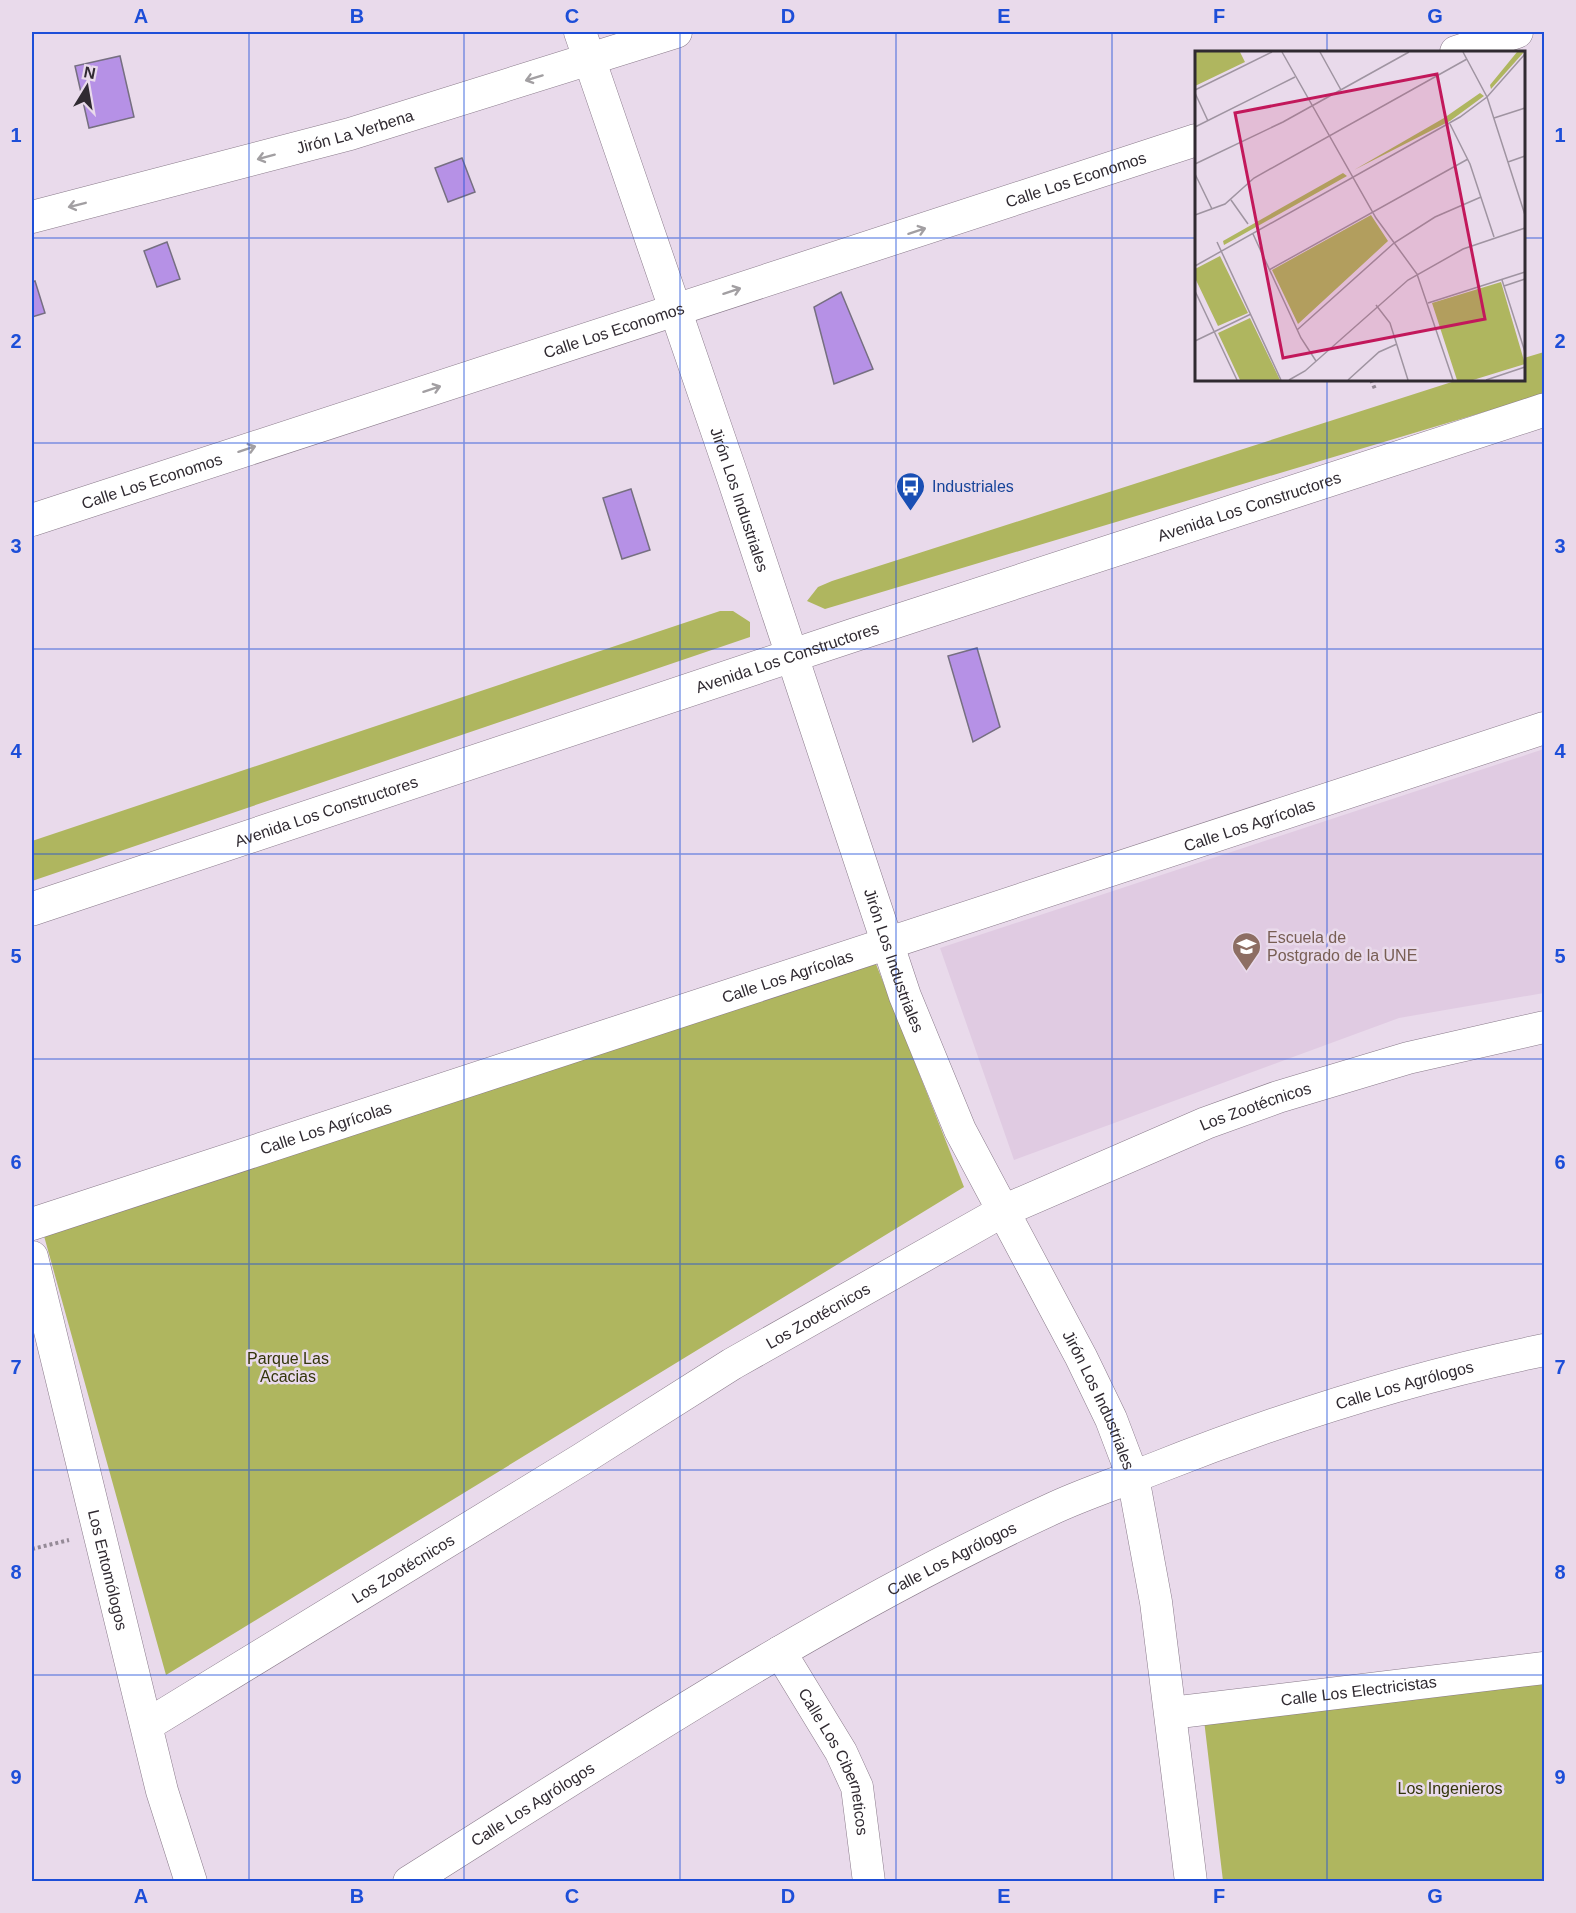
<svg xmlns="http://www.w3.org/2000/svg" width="1576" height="1913" viewBox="0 0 1576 1913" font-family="Helvetica,sans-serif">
  <rect width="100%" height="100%" fill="#e9daeb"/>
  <path fill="#e0cbe2" d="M 1544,749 L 1544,993 L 1399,1018 L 1014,1160 L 940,948 Z"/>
  <path fill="#afb65f" d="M 1544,352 L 1544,394 L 825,609 L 807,601 L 818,587 L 832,581 L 1458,380 L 1524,380 L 1524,358 Z
    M 720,611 L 733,611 L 750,622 L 750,637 L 32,881 L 32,841 Z
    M 876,964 L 964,1187 L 166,1675 L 44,1236 Z
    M 1544,1682 L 1544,1881 L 1223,1881 L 1204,1720 Z"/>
  <path fill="#b691e6" stroke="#766f81" stroke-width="1.5" d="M 120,56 L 134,117 L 89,128 L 75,66 Z
    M 462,158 L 475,192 L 448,202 L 435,168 Z
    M 167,242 L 180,279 L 157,287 L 144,251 Z
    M 35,281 L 45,313 L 32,317 L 32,282 Z
    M 841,292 L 873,369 L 834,384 L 814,307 Z
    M 631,489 L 650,550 L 622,559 L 603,498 Z
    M 977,648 L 1000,727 L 973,742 L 948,656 Z"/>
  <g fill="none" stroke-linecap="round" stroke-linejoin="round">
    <defs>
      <g id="minor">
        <path id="s1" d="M 580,32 L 733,478 L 905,996 L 960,1130 L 1081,1357 L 1111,1419 L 1133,1477 L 1156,1602 L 1191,1882"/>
        <path d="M 1456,52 L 1517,32"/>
        <path id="s2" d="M 32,217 L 350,134 L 676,32"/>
        <path id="s3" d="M 32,520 L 1196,140"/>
        <path id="s4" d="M 32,1224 L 1544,728"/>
        <path id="s5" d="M 32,1257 L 162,1791 L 191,1882"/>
        <path id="s6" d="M 780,1652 L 841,1752 L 857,1787 L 869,1882"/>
        <path id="s7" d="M 1171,1713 L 1544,1668"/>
        <path id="s8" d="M 147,1725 L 582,1459 L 732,1364 L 1003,1211 L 1206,1123 L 1278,1097 L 1408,1058 L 1544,1027"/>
        <path id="s9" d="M 409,1882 C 620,1749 829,1611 1056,1507 C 1089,1492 1123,1481 1156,1468 C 1282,1418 1412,1377 1544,1350"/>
      </g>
      <g id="tertiary">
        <path id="s10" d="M 32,909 L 854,635 L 1544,410"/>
      </g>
    </defs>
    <use href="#minor" stroke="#897a8a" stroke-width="33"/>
    <use href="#tertiary" stroke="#897a8a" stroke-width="34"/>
    <path stroke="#958a97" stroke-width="4" stroke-dasharray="3 3" stroke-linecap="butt" d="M 1371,380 L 1375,389
      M 32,1549 L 69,1540"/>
    <use href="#minor" stroke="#fff" stroke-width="32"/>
    <use href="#tertiary" stroke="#fff" stroke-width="33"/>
  </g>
  <defs><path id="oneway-shaft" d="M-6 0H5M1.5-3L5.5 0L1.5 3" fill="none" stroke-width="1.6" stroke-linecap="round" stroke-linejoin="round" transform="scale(1.5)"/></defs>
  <g stroke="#a29fa2">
    <use href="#oneway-shaft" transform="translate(534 78) rotate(163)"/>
    <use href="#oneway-shaft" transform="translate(266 157) rotate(165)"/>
    <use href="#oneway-shaft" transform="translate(77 205) rotate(166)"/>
    <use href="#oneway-shaft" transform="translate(917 231) rotate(-18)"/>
    <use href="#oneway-shaft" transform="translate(732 291) rotate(-18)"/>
    <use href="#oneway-shaft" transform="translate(432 389) rotate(-18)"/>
    <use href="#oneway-shaft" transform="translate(247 449) rotate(-18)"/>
  </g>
  <path fill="none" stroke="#1d4ed8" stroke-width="1.5" stroke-opacity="0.55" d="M 249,32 L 249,1882M 464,32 L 464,1882M 680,32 L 680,1882M 896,32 L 896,1882M 1112,32 L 1112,1882M 1327,32 L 1327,52M 32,238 L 1196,238M 1524,238 L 1544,238M 1327,380 L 1327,1882M 32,443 L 1544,443M 32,649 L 1544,649M 32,854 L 1544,854M 32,1059 L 1544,1059M 32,1264 L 1544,1264M 32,1470 L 1544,1470M 32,1675 L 1544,1675"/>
  <defs>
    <symbol id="bus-pin" viewBox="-11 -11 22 30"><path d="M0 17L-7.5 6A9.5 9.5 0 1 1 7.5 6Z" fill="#1a4fb4" stroke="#e9daeb"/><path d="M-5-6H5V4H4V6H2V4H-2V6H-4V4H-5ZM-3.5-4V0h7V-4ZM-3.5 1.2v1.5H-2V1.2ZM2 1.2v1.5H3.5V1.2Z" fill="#fff"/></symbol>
    <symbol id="university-pin" viewBox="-11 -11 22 30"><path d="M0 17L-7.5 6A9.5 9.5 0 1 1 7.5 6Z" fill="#8d6e63" stroke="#e9daeb"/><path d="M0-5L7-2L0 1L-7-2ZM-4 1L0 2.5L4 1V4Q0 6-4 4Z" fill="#fff"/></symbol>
  </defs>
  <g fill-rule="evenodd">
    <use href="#bus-pin" x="894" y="470" width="33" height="45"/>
    <use href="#university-pin" x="1230" y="930" width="33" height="45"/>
  </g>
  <g text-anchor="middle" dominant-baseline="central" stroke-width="5" stroke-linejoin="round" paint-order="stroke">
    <g font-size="16" fill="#302a31" stroke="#e9daeb">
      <text stroke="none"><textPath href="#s2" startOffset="334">Jirón La Verbena</textPath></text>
      <text stroke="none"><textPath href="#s3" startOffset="1098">Calle Los Economos</textPath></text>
      <text stroke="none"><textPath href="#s3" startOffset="612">Calle Los Economos</textPath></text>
      <text stroke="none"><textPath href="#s3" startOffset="126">Calle Los Economos</textPath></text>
      <text stroke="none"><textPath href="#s1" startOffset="494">Jirón Los Industriales</textPath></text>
      <text stroke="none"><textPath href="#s10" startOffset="1282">Avenida Los Constructores</textPath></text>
      <text stroke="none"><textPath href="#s10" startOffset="796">Avenida Los Constructores</textPath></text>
      <text stroke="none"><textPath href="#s10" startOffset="310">Avenida Los Constructores</textPath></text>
      <text stroke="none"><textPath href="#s4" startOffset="1281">Calle Los Agrícolas</textPath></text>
      <text stroke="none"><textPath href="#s1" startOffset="980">Jirón Los Industriales</textPath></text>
      <text stroke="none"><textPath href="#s4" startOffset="795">Calle Los Agrícolas</textPath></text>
      <text stroke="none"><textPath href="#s8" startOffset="1272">Los Zootécnicos</textPath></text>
      <text stroke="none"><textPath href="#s4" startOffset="309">Calle Los Agrícolas</textPath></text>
      <text stroke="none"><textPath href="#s8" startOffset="786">Los Zootécnicos</textPath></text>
      <text stroke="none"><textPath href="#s9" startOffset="1118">Calle Los Agrólogos</textPath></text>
      <text stroke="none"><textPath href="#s1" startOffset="1466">Jirón Los Industriales</textPath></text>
      <text stroke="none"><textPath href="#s9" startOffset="632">Calle Los Agrólogos</textPath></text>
      <text stroke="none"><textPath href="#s8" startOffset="300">Los Zootécnicos</textPath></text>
      <text stroke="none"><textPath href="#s5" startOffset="322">Los Entomólogos</textPath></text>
      <text stroke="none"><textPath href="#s7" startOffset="189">Calle Los Electricistas</textPath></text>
      <text stroke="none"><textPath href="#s6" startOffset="124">Calle Los Ciberneticos</textPath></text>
      <text stroke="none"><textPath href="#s9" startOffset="146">Calle Los Agrólogos</textPath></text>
    </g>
    <g font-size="16" fill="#164399" stroke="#e9daeb" text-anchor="start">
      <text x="932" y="486">Industriales</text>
    </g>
    <g font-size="16" fill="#785e54" stroke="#e9daeb" text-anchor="start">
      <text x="1267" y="937">Escuela de<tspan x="1267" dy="18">Postgrado de la UNE</tspan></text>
    </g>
    <g font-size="16" fill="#333509" stroke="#e9daeb">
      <text x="288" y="1358">Parque Las<tspan x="288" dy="18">Acacias</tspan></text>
      <text x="1450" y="1788">Los Ingenieros</text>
    </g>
  </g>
  <g transform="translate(1195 51)">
    <rect width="330" height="330" fill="#e9daeb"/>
    <path d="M 0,1 L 45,1 L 50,11 L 0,35 ZM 322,1 L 329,1 L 296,38 L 295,34 ZM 285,42 L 289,45 L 255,70 L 159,119 L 249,67 ZM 148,122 L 152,125 L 29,194 L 28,190 ZM 176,164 L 193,190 L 103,273 L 77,219 ZM 25,205 L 53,262 L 23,275 L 0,227 L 0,218 ZM 306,231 L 330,313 L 278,329 L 262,329 L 237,252 ZM 55,267 L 85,329 L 45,329 L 23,282 Z" fill="#afb65f"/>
    <path fill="none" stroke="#9f94a1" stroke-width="1.5" d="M 87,1 L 181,167 L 222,223 L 258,329M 125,1 L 146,39M 268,1 L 292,46 L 330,164M 0,39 L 77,1M 0,42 L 13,70M 299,67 L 330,57M 255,73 L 275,113 L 299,186M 0,76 L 100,26M 313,111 L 330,105M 0,113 L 88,71 L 214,1M 0,123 L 17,158M 36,149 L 53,173M 0,164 L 30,153 L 59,127 L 272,8M 58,183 L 106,287 L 121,310M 22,191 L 86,329M 0,215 L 265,66 L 292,46 L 330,3M 74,219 L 273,108M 307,229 L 330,301M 309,235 L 330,228M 0,240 L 42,329M 233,252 L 330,221M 181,254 L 195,272 L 213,329M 102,279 L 199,192 L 240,166 L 286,146M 0,290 L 56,263M 94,329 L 110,320 L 213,229 L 268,198 L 330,177M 153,329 L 184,301 L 202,293M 291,329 L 330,316"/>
    <path fill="#c2185b" fill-opacity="0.15" stroke="#c2185b" stroke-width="3" d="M 242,23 L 290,268 L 88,307 L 40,62 Z"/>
    <rect width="330" height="330" fill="none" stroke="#302a31" stroke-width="3"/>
  </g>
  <rect width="1576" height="1913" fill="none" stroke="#e9daeb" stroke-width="66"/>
  <g transform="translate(87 87) rotate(11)" stroke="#e9daeb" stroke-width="4.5" paint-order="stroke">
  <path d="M0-4.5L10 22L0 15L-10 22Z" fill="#302a31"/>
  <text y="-9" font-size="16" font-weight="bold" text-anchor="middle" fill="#302a31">N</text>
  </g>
  <rect x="33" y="33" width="1510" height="1847" fill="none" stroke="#1d4ed8" stroke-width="2"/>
  <g font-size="20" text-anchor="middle" font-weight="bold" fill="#1d4ed8">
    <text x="141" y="23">A</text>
    <text x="357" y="23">B</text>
    <text x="572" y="23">C</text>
    <text x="788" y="23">D</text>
    <text x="1004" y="23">E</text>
    <text x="1219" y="23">F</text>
    <text x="1435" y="23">G</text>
    <text x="16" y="142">1</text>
    <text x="1560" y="142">1</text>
    <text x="16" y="348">2</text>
    <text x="1560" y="348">2</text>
    <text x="16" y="553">3</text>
    <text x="1560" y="553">3</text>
    <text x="16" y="758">4</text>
    <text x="1560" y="758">4</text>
    <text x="16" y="963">5</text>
    <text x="1560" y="963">5</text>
    <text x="16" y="1169">6</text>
    <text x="1560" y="1169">6</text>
    <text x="16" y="1374">7</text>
    <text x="1560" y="1374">7</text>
    <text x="16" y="1579">8</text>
    <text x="1560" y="1579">8</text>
    <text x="16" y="1784">9</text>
    <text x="1560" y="1784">9</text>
    <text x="141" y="1903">A</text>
    <text x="357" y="1903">B</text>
    <text x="572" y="1903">C</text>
    <text x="788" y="1903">D</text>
    <text x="1004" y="1903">E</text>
    <text x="1219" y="1903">F</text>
    <text x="1435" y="1903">G</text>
  </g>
</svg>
